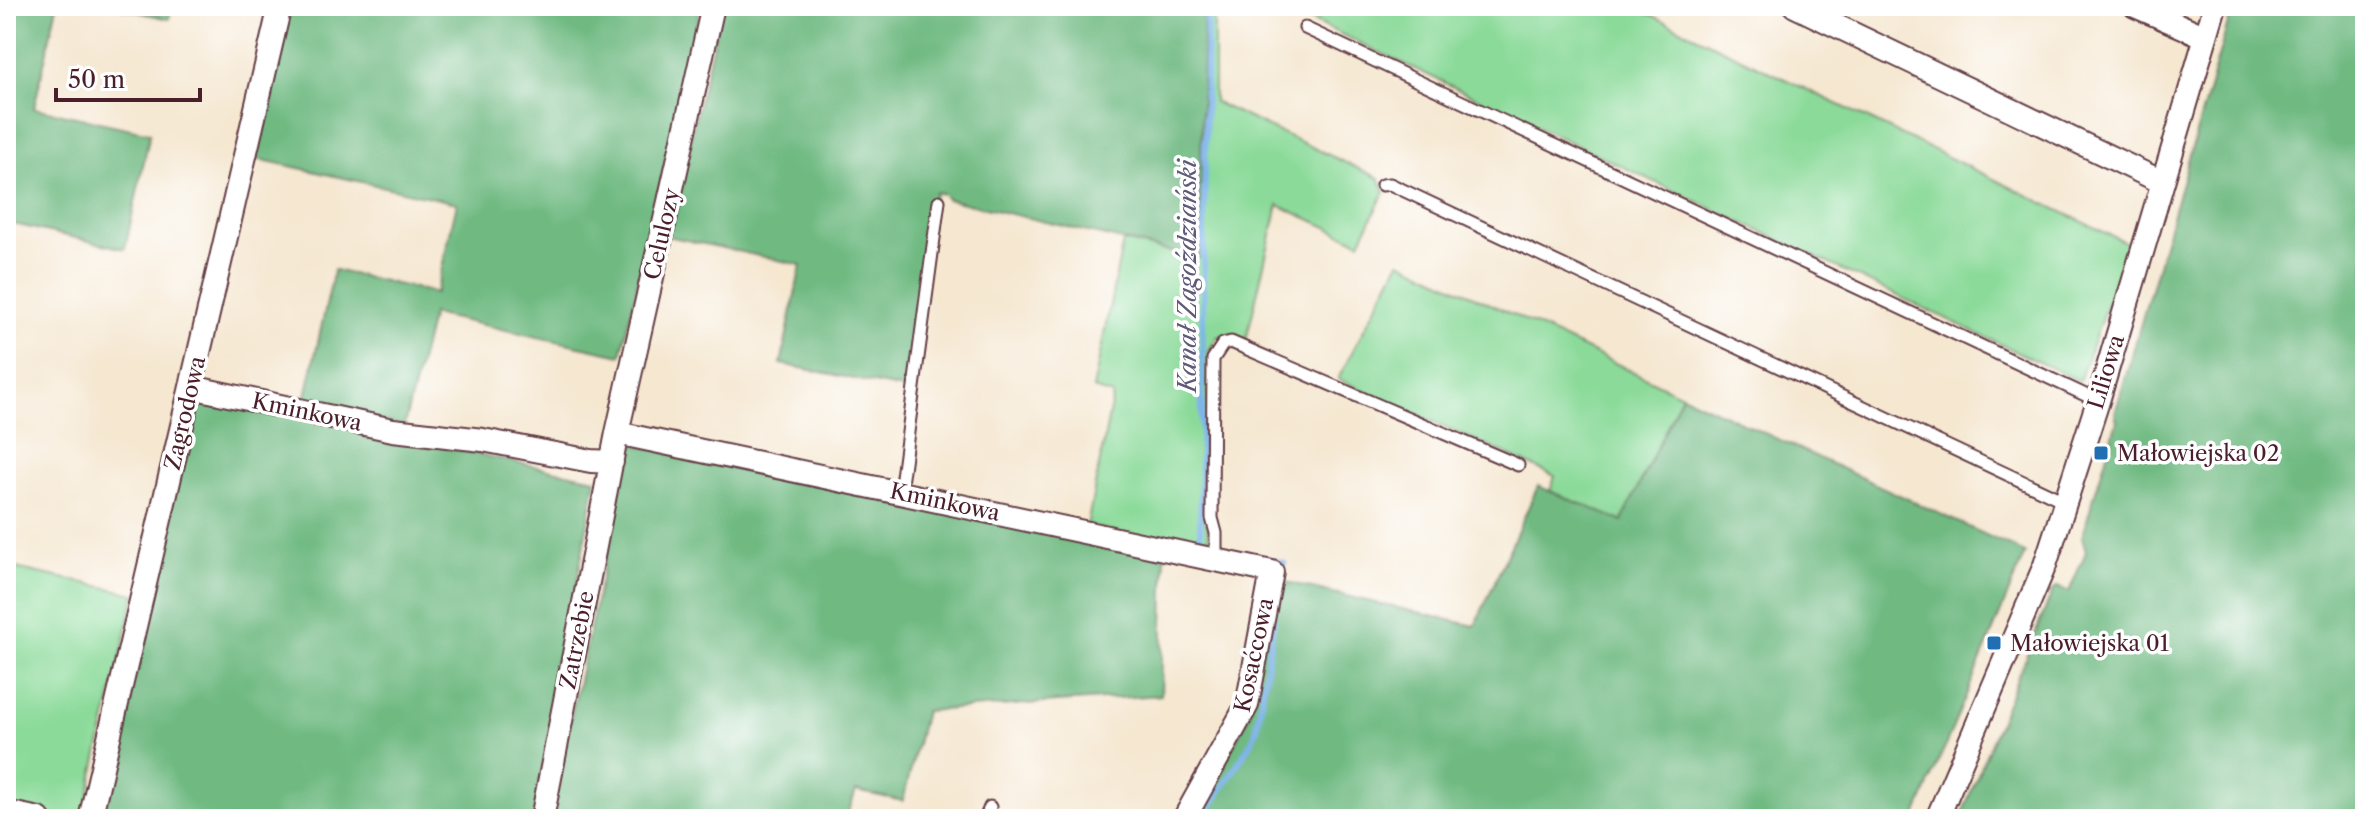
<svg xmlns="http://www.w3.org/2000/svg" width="2371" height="825" viewBox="0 0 2371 825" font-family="'Libre Caslon Text',serif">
  <rect width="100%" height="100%" fill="#fff"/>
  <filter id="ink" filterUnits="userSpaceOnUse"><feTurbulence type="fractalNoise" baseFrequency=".0125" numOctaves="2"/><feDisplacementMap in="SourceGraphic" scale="16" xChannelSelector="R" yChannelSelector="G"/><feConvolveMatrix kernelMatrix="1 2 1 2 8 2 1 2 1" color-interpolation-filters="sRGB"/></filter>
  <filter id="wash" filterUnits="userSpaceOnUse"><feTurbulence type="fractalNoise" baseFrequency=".006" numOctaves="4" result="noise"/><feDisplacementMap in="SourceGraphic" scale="32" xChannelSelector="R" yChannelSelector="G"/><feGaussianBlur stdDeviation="1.8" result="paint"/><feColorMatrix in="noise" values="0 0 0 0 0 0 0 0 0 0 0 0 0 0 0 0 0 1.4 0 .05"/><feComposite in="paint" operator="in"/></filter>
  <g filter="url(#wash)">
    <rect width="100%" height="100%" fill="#f5e7d0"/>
    <path fill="#8bda9a" stroke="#6a7c62" stroke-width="2" d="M 1204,6 L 1214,6 L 1214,102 L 1379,178 L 1385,191 L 1360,242 L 1278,205 L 1246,341 L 1230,334 L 1217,337 L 1209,351 L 1205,515 L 1210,542 L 1205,551 L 1087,526 L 1113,395 L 1093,389 L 1123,241 L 1198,258 Z
      M 1281,6 L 1633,6 L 2129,244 L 2079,381 Z
      M 1400,261 L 1682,395 L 1622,522 L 1550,491 L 1555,476 L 1338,379 Z
      M 6,566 L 135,594 L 83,819 L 62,819 L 6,807 Z"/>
    <path fill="#70ba82" stroke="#5d6c56" stroke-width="2" d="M 6,6 L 57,6 L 34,108 L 150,133 L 125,249 L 9,223 L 6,239 Z
      M 111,6 L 172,6 L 169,19 Z
      M 289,6 L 701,6 L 621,355 L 432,314 L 404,426 L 304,405 L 334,270 L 436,293 L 457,203 L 253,158 Z
      M 722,6 L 1204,6 L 1199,258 L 947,199 L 943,194 L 935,192 L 908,390 L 781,364 L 801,265 L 667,236 Z
      M 2233,6 L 2365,6 L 2365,819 L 1960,819 L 2053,590 L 2057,587 L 2069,592 L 2086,552 L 2082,537 L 2117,421 L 2115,413 Z
      M 196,395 L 596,479 L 533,819 L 97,819 Z
      M 1682,395 L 2025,553 L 1915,819 L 1195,819 L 1249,716 L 1273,579 L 1475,626 L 1538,486 L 1622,521 Z
      M 630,444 L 1165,556 L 1161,695 L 925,711 L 903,801 L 856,791 L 846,819 L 549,819 Z"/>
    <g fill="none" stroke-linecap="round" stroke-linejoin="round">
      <path stroke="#7eb3ec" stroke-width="6" d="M 1203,546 L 1200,545 L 1207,6
        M 1241,554 L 1284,563
        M 1203,819 L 1252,741 L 1257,728 L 1274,619"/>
    </g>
  </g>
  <g filter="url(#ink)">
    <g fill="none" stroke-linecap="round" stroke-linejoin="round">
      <defs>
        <path id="service" d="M 1305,28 L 2098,401
          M 1382,185 L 1390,184 L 2066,502
          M 900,492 L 939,201
          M 1216,560 L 1216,533 L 1212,518 L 1213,359 L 1223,344 L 1231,342 L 1518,465
          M 985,819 L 990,807"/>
        <path id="minor" d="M 1795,6 L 2162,182
          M 2135,6 L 2206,37
          M 191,387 L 393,430 L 483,440 L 591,461 L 612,462
          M 617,433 L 1272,572 L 1247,705 L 1184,819
          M 6,812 L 39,819
          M 90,819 L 280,6
          M 542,819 L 617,433 L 713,6
          M 1937,819 L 2045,565 L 2098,401 L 2215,6"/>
      </defs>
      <use href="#service" stroke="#643d44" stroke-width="15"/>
      <use href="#minor" stroke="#643d44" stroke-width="26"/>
      <use href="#service" stroke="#fff" stroke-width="11"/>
      <use href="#minor" stroke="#fff" stroke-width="22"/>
    </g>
  </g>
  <g fill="#1f6fb2" stroke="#fff" stroke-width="3">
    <rect x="2093" y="445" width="16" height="16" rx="4"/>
    <rect x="1986" y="635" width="16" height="16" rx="4"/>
  </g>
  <g text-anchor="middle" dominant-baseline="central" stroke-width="7" stroke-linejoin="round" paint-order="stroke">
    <g font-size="22" fill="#4a1f2b" stroke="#fff">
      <text transform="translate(662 234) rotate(-77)">Celulozy</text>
      <text transform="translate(2106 372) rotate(-73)">Liliowa</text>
      <text transform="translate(307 412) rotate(12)">Kminkowa</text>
      <text transform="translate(185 413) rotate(-77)">Zagrodowa</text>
      <text transform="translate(945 502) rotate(12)">Kminkowa</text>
      <text transform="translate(577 640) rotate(-79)">Zatrzebie</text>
      <text transform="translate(1254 655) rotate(-78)">Kosaćcowa</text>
    </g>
    <g font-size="22" fill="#4a1f2b" stroke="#fff" text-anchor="start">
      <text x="2117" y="453">Małowiejska 02</text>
      <text x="2010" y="643">Małowiejska 01</text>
    </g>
    <g font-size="24" font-style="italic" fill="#5f5a78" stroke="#fff">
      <text transform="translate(1187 276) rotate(-90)">Kanał Zagoździański</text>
    </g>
  </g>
  <rect width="2371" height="825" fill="none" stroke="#fff" stroke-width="32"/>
  <path d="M56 88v12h144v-12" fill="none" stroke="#4a1f2b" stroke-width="4"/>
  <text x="68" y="88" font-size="24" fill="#4a1f2b" stroke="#ffffff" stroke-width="6" paint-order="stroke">50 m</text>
</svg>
